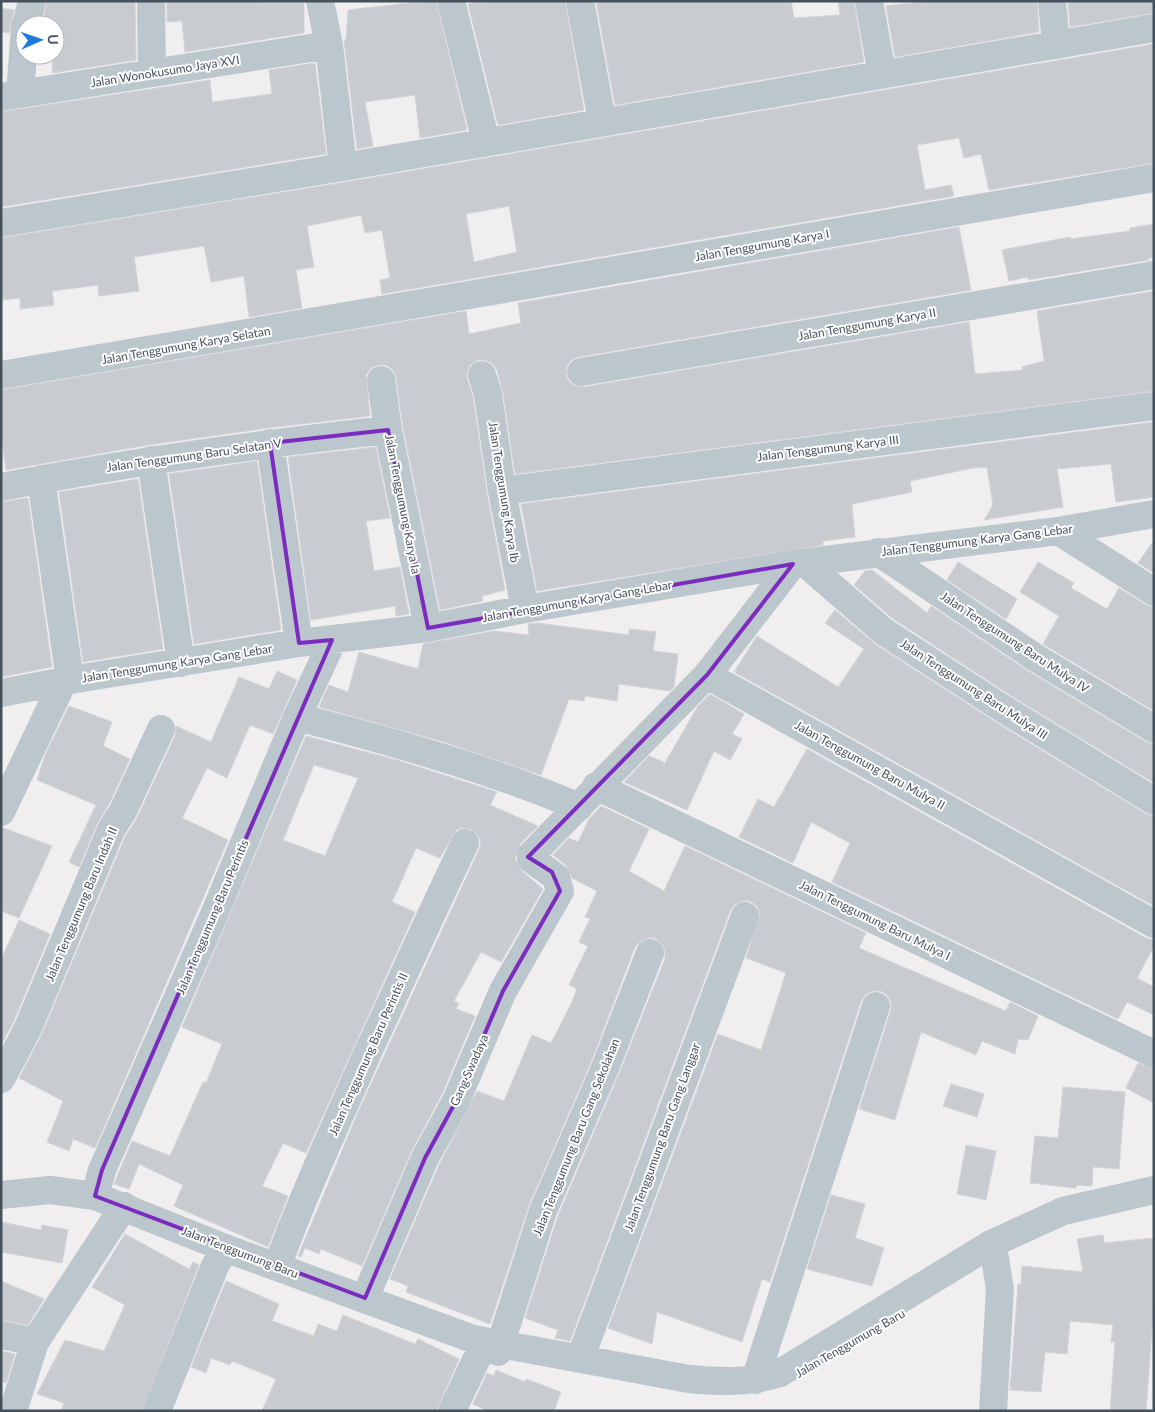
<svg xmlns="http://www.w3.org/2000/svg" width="1155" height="1412" viewBox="0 0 1155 1412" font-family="Lato,sans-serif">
  <rect width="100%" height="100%" fill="#f0eeee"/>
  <path fill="#c8cbd0" stroke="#d2d4d9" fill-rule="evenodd" d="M 47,1 L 135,1 L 136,60 L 52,73 L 55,25 L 42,25 Z
    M 167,1 L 304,2 L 304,33 L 185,52 L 182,21 L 167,22 Z
    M 427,1 L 436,1 L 467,130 L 420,138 L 415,95 L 365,102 L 373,146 L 357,149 L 344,40 L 346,40 L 348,10 Z
    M 489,1 L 565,1 L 584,110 L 498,125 L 468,4 Z
    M 596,1 L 791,1 L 794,18 L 840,15 L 838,1 L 854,1 L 864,62 L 615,105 Z
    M 929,1 L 1037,1 L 1039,32 L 895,57 L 886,6 Z
    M 1068,1 L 1154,1 L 1154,13 L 1070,27 Z
    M 1,8 L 14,10 L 9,33 L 1,32 Z
    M 1154,44 L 1154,163 L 989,190 L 981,154 L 964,158 L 959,138 L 917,145 L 925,190 L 951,185 L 954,196 L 382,294 L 380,280 L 390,278 L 382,230 L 365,233 L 361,215 L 307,226 L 314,267 L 296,270 L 302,308 L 249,317 L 244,276 L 211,282 L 204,246 L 134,257 L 139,291 L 99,296 L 98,285 L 52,291 L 54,305 L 20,309 L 20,298 L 1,300 L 1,238 L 346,182 ZM 509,206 L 517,252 L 474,262 L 466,214 Z
    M 315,63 L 326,154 L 1,207 L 1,112 L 210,80 L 212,102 L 272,94 L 269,70 Z
    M 1154,224 L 1154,257 L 1148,258 L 1149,260 L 1028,280 L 1028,277 L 1009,281 L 1002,250 L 1070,237 L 1070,239 L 1130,231 L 1130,228 Z
    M 959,227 L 971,290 L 578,357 L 571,360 L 567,366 L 566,375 L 569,382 L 575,386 L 584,387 L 969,322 L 975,374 L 1023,370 L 1022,367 L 1044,361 L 1037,311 L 1154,291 L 1154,391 L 515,474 L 503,392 L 497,370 L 492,363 L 485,360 L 478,360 L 470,365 L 467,372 L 467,379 L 473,397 L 487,494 L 505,590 L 482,596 L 483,601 L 440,610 L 403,427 L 396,378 L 393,370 L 386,365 L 379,365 L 372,367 L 366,375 L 370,416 L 268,428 L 148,445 L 6,470 L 1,433 L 1,390 L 466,311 L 469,334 L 521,323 L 518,303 Z
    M 1154,422 L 1154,497 L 1116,502 L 1111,464 L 1057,469 L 1063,507 L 984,520 L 993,505 L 987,467 L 973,468 L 910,481 L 912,492 L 852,504 L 855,537 L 823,541 L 823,545 L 537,591 L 521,504 Z
    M 376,447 L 390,518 L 366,521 L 374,571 L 400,567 L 409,614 L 396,616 L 395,606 L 311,620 L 288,457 Z
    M 257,461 L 281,630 L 194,644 L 169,474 Z
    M 138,479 L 163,649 L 83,662 L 59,492 Z
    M 28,498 L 52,667 L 1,677 L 1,502 Z
    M 1154,540 L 1154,573 L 1138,563 Z
    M 958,562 L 1017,599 L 1006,619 L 947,580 Z
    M 1038,562 L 1074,583 L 1071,588 L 1107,609 L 1119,588 L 1146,605 L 1154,608 L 1154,711 L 1043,644 L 1059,616 L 1020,592 Z
    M 872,570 L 927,613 L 931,606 L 1028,671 L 1146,742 L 1154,745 L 1154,783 L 1013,697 L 892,618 L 854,585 L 865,571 Z
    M 835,610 L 875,644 L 997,723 L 1146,814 L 1154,817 L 1154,906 L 734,672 L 757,636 L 838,687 L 864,649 L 825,623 Z
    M 538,623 L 629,635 L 629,629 L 656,632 L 653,651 L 678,654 L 674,687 L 670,691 L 619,684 L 617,701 L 585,696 L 584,701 L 569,699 L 541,775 L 444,742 L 319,707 L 329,685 L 348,692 L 359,652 L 418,669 L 423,644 L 494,631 L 529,635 L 528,624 Z
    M 277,671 L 297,680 L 273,734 L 250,725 L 227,778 L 207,768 L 182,818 L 228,840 L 95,1148 L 73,1139 L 69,1151 L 47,1142 L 63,1101 L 19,1078 L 41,1036 L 125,837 L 137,818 L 175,736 L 176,726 L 211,742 L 239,677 L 269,689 Z
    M 710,694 L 744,714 L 732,734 L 742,739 L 730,760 L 714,751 L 687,810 L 624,782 L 649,756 L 664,762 L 663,766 L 698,706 Z
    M 69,706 L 112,722 L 103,746 L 130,759 L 109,804 L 97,824 L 79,867 L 69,862 L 96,805 L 37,780 L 45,755 Z
    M 306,736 L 400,761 L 497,792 L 490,805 L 538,826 L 520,844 L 515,859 L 522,871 L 543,889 L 501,962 L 481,952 L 454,1001 L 459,1003 L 456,1009 L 475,1016 L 442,1094 L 411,1152 L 362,1266 L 321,1249 L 319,1254 L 305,1248 L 301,1257 L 298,1256 L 359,1110 L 479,850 L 481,842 L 478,835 L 471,829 L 463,828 L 456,830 L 440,858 L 416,848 L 392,902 L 415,912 L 306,1153 L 283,1143 L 262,1186 L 288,1196 L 268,1247 L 174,1206 L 183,1185 L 139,1164 L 129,1189 L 114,1184 L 132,1141 L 170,1156 L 203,1082 L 206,1083 L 222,1044 L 182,1027 ZM 314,765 L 358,778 L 325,856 L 283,840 Z
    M 807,749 L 1146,938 L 1154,940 L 1154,946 L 1137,978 L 1154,987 L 1154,1015 L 1127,1002 L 1118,1019 L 832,882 L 850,843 L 811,822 L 793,863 L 739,837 L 758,799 L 774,807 Z
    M 601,806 L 649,829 L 629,871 L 664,891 L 685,846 L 866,933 L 859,948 L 1006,1011 L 1010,1002 L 1038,1016 L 1028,1040 L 1018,1039 L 1015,1054 L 982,1041 L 976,1055 L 921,1032 L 895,1120 L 859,1109 L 891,1010 L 891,1002 L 888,996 L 881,991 L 872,991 L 865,995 L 861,1001 L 770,1282 L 762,1279 L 742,1342 L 657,1312 L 652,1344 L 608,1328 L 718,1034 L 761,1050 L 786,973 L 746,958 L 760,914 L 757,906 L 750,901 L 743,901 L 735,904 L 730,911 L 570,1341 L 555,1338 L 558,1330 L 525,1318 L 558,1216 L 619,1074 L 665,959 L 665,951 L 662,944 L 655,938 L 648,938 L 641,941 L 635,947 L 591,1062 L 529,1205 L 490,1324 L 406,1292 L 408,1286 L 390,1279 L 439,1165 L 477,1091 L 504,1101 L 532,1035 L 551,1043 L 571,1004 L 577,989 L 569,985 L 588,946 L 579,942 L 590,919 L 585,917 L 597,891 L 572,878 L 566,865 L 553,855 L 569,838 L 578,842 L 589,819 Z
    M 1,827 L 52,846 L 19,918 L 1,911 Z
    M 19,920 L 50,934 L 13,1023 L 1,1045 L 1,960 Z
    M 1138,1063 L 1154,1069 L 1154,1103 L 1126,1088 Z
    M 951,1084 L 984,1094 L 977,1117 L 943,1106 Z
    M 1063,1087 L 1125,1092 L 1119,1169 L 1093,1167 L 1092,1186 L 1077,1185 L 1076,1188 L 1030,1183 L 1035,1136 L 1058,1138 Z
    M 966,1145 L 996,1151 L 986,1200 L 957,1194 Z
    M 831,1195 L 865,1204 L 855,1238 L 884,1248 L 872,1286 L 807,1269 Z
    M 1,1222 L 41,1230 L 42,1225 L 68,1230 L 62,1263 L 1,1252 Z
    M 125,1234 L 189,1269 L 193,1262 L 199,1265 L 142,1411 L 61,1411 L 64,1403 L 37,1394 L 65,1340 L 104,1351 L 125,1305 L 92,1287 Z
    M 1103,1235 L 1104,1243 L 1154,1238 L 1154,1300 L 1146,1411 L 1110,1411 L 1115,1342 L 1111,1342 L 1113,1325 L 1070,1321 L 1067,1354 L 1045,1352 L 1041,1392 L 1010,1390 L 1018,1284 L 1021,1284 L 1022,1266 L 1083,1272 L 1077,1239 Z
    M 1,1281 L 44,1299 L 28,1325 L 1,1320 Z
    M 226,1281 L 279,1304 L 272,1321 L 314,1336 L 318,1324 L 337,1331 L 343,1315 L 415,1344 L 418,1339 L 459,1359 L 436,1411 L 262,1411 L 276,1379 L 232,1361 L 230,1365 L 211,1358 L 206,1373 L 191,1367 Z
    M 1,1351 L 15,1354 L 6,1383 L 1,1381 Z
    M 496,1370 L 525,1382 L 526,1379 L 561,1392 L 554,1411 L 488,1411 L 473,1404 L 487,1373 L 494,1376 Z"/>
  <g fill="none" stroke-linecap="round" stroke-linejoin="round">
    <path stroke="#bcc6cd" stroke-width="28" d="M 151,1 L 152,73
      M 320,1 L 329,45 L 343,167
      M 451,1 L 486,142
      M 580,1 L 602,121
      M 869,1 L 882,74
      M 1052,1 L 1056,45
      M 26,25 L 32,1
      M 20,94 L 25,27
      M 1,97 L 329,45
      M 1,223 L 343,167 L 1154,28
      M 581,372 L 1154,275
      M 1,375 L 1154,178
      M 482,375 L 488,394 L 502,491 L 525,609
      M 381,380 L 388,430 L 428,628
      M 270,443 L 299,643
      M 151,460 L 181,663
      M 41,479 L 70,680
      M 1,487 C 130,462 258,444 388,430
      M 502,491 L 1154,406
      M 1058,531 L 1154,592
      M 878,552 L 1036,658 L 1154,729
      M 805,563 L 883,631 L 1005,710 L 1154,801
      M 793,564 L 707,675 L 1154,924
      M 1,693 L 70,680 L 299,643 L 428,628 L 525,609 L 793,564 L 1058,531 L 1154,514
      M 297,717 C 393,742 487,768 579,807
      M 596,786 L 1154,1054
      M 1,812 L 63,682
      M 1,1079 L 27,1030 L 111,830 L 123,811 L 161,729
      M 1,1195 L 50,1190 L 95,1196 L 225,1248 L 473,1339 L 689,1379 C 720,1382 750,1383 780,1373 L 991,1244 L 1063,1211 L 1154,1190
      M 95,1196 L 102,1170 L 213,917 L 297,717 L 333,640
      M 277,1267 C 304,1193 337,1122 369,1050 C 401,981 432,912 465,843
      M 365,1298 L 425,1158 L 456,1101 L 503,991 L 560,891 L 556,877 L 531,859 L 531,855 L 707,675
      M 1,1335 L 35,1342
      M 498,1352 L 543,1211 L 605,1068 L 650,953
      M 580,1359 L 745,916
      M 755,1380 L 876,1006
      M 13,1411 L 35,1342 L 124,1206
      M 157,1411 L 215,1266 L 225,1248
      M 452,1411 L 485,1341
      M 993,1411 L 1000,1289 L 995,1258"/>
  </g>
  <path fill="none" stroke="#7b2cbf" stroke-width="4" stroke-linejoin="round" d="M 388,430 L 428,628 L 793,564 L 707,675 L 528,857 L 552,872 L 560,891 L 503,991 L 456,1101 L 425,1158 L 365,1298 L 95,1196 L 102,1170 L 332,640 L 299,643 L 270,443 Z"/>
  <g text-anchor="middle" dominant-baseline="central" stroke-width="4" stroke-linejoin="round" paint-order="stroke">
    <g font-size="12" fill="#46525b" stroke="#fff">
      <text transform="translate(165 71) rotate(-9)">Jalan Wonokusumo Jaya XVI</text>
      <text transform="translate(762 245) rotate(-10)">Jalan Tenggumung Karya I</text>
      <text transform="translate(867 324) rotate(-10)">Jalan Tenggumung Karya II</text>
      <text transform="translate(186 345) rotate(-10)">Jalan Tenggumung Karya Selatan</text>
      <text transform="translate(828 448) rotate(-7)">Jalan Tenggumung Karya III</text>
      <text transform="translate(194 455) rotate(-8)">Jalan Tenggumung Baru Selatan V</text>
      <text transform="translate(504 492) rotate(81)">Jalan Tenggumung Karya Ib</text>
      <text transform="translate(403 504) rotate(79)">Jalan Tenggumung Karya Ia</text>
      <text transform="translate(977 540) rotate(-7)">Jalan Tenggumung Karya Gang Lebar</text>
      <text transform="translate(577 601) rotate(-10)">Jalan Tenggumung Karya Gang Lebar</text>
      <text transform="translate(1015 642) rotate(33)">Jalan Tenggumung Baru Mulya IV</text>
      <text transform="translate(177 663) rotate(-9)">Jalan Tenggumung Karya Gang Lebar</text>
      <text transform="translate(974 689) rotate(33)">Jalan Tenggumung Baru Mulya III</text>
      <text transform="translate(870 765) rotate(29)">Jalan Tenggumung Baru Mulya II</text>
      <text transform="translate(81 904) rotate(-67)">Jalan Tenggumung Baru Indah II</text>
      <text transform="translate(212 917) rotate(-67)">Jalan Tenggumung Baru Perintis</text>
      <text transform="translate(875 920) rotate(26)">Jalan Tenggumung Baru Mulya I</text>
      <text transform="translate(368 1054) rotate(-66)">Jalan Tenggumung Baru Perintis II</text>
      <text transform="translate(469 1070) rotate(-66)">Gang Swadaya</text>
      <text transform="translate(576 1137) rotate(-68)">Jalan Tenggumung Baru Gang Sekolahan</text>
      <text transform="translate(662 1137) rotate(-70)">Jalan Tenggumung Baru Gang Langgar</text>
      <text transform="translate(240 1252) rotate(21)">Jalan Tenggumung Baru</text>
      <text transform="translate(850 1343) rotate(-30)">Jalan Tenggumung Baru</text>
    </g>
  </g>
  <rect width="1155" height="1412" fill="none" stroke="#46525b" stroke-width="5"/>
  <g transform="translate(40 40) rotate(88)"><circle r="24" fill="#ffffff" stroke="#b5babd"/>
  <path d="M0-4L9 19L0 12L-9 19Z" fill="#1e7bdb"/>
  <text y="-8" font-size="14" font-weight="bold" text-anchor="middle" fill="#46525b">U</text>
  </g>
</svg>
